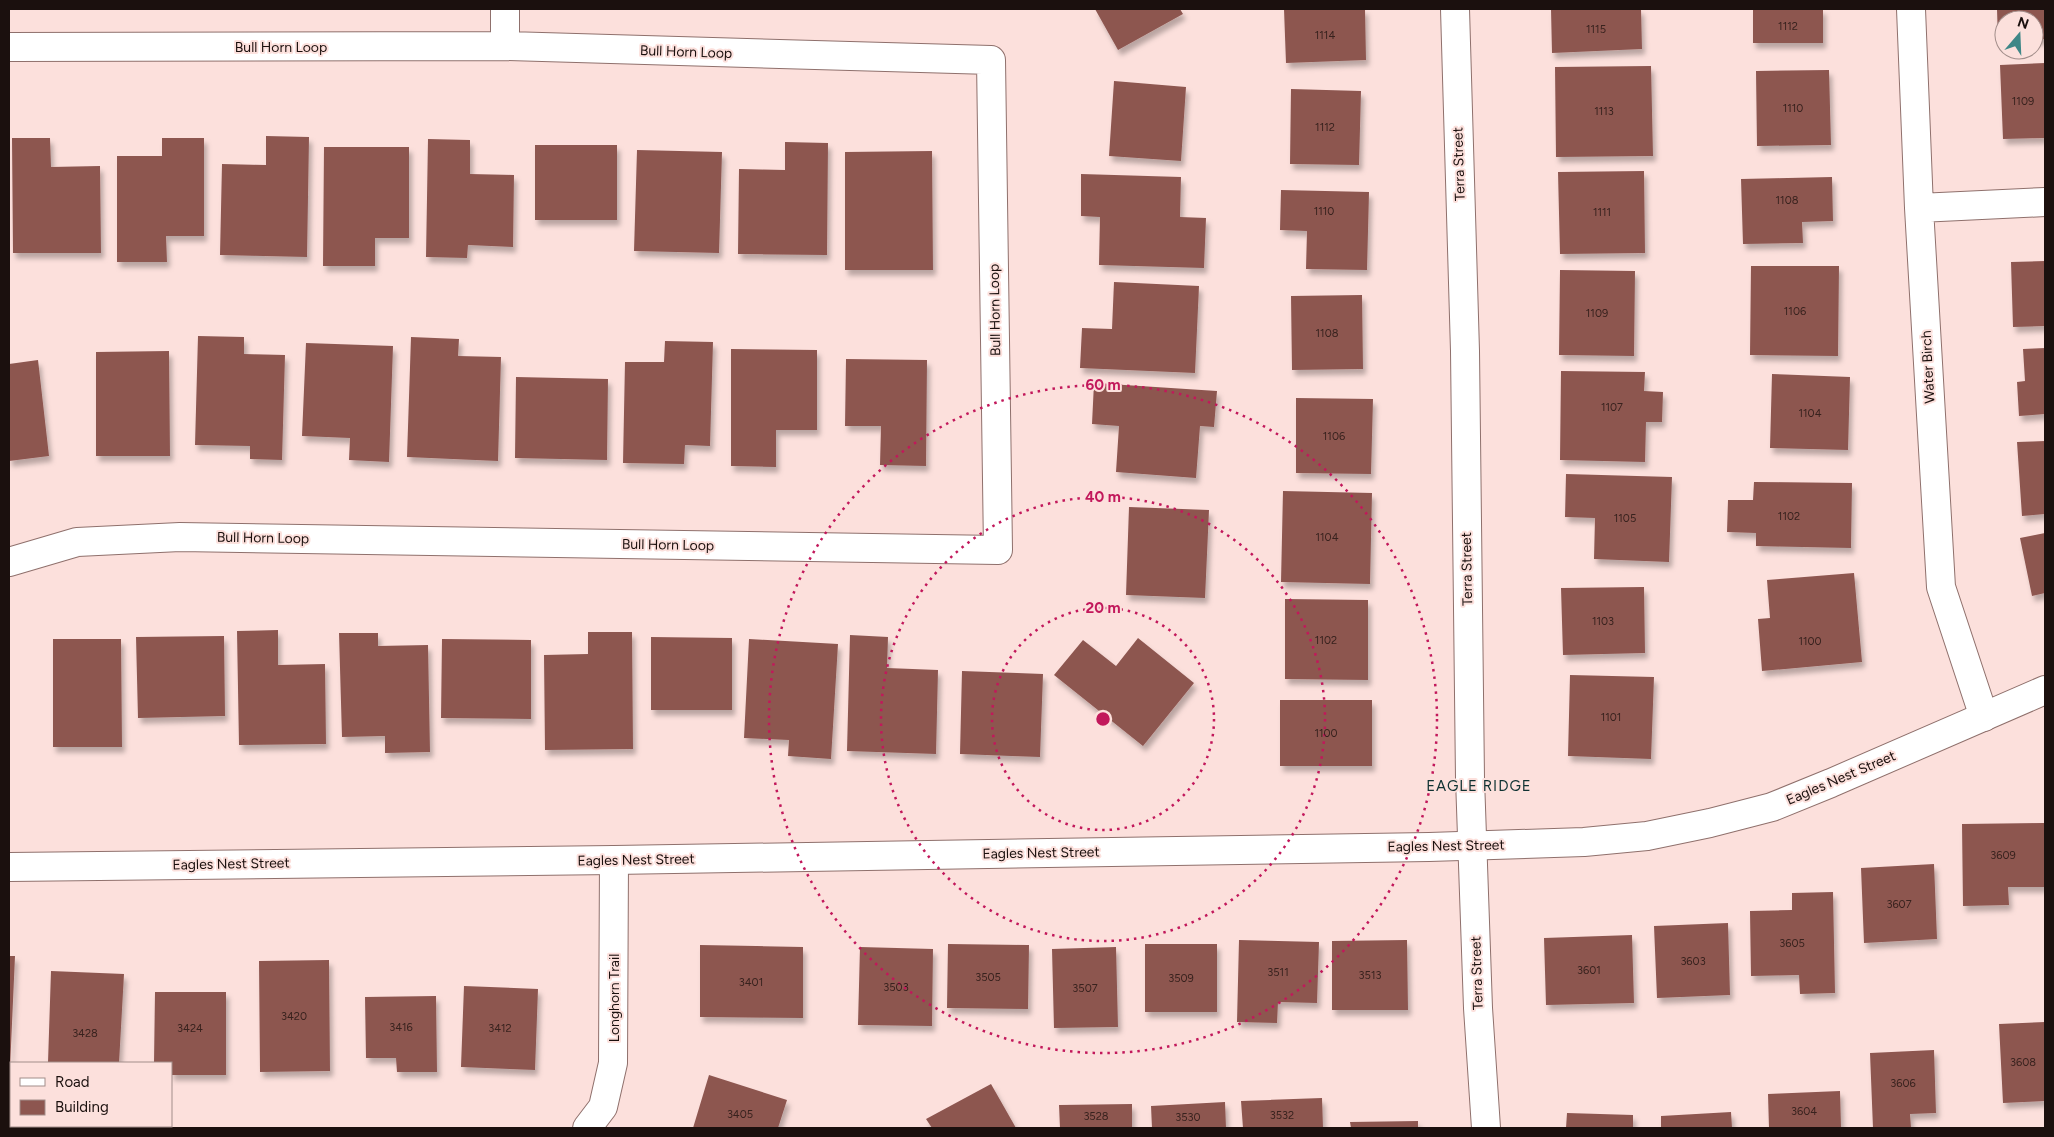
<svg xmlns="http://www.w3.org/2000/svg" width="2054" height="1137" viewBox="0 0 2054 1137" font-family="Figtree,sans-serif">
  <defs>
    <filter id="shadow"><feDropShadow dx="3" dy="5.5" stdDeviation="2.5" flood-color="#0004"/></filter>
  </defs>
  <rect width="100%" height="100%" fill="#fce0dc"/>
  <path fill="#8d5650" filter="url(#shadow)" d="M 1095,9 L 1180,9 L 1183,14 L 1118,50 Z
    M 1284,9 L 1365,9 L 1366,60 L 1286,63 Z
    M 1551,9 L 1641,9 L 1642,49 L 1552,53 Z
    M 1753,9 L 1823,9 L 1823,43 L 1753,43 Z
    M 1997,9 L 2045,9 L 2045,39 L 2034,40 L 2034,20 L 2004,20 L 2004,40 L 1998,41 Z
    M 2045,63 L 2045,138 L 2003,139 L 2000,65 Z
    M 1651,66 L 1653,156 L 1556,157 L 1555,67 Z
    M 1829,70 L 1831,145 L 1757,146 L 1756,71 Z
    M 1114,81 L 1186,87 L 1181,161 L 1109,156 Z
    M 1291,89 L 1361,91 L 1359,165 L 1290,164 Z
    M 266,136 L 309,137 L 307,257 L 220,255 L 222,164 L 266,165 Z
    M 12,138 L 50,138 L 51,167 L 100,166 L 101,253 L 13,253 Z
    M 162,138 L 204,138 L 204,236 L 166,236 L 167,262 L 117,262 L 117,156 L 162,156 Z
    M 428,139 L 470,140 L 470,174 L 514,175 L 513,247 L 468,245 L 467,258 L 426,257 Z
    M 785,142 L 828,143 L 827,255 L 738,254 L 739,169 L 785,170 Z
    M 535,145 L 617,145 L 617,220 L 535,220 Z
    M 324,147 L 409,147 L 409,238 L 375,238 L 375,266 L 323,266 Z
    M 637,150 L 722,152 L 719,253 L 634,251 Z
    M 932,151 L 933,270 L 845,270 L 845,152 Z
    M 1644,171 L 1645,253 L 1560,254 L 1558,172 Z
    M 1081,174 L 1181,177 L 1180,217 L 1206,218 L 1204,268 L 1099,265 L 1100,217 L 1081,216 Z
    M 1832,177 L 1833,221 L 1802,222 L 1803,243 L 1743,244 L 1741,179 Z
    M 1281,190 L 1369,192 L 1367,270 L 1306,269 L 1307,231 L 1280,230 Z
    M 2045,261 L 2045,326 L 2013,327 L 2011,262 Z
    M 1751,266 L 1839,266 L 1838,356 L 1750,355 Z
    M 1560,270 L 1635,271 L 1634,356 L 1559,355 Z
    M 1114,282 L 1199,286 L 1195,373 L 1080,368 L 1082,328 L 1112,329 Z
    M 1362,295 L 1363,369 L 1292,370 L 1291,296 Z
    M 198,336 L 244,337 L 244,354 L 285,355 L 282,460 L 250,459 L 250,446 L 195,445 Z
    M 411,337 L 459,339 L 458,356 L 501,357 L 498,461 L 407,457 Z
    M 665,341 L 713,342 L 710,446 L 685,445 L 684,464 L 623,463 L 625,362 L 664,362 Z
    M 306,343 L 393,346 L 389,462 L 349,460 L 350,438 L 302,436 Z
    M 2045,348 L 2045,414 L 2019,416 L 2017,382 L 2025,381 L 2023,349 Z
    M 731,349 L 817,350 L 817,430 L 776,430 L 776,467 L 731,466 Z
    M 169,351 L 170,456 L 96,456 L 96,352 Z
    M 846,359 L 927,360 L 926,466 L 880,465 L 881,426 L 845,426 Z
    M 38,360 L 49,456 L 9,461 L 9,364 Z
    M 1561,371 L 1645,372 L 1644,391 L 1663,392 L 1662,422 L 1646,422 L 1645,462 L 1560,460 Z
    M 1772,374 L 1850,377 L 1848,450 L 1770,448 Z
    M 516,377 L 608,379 L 607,460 L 515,458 Z
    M 1094,383 L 1217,391 L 1214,427 L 1200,426 L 1196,478 L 1116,472 L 1119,426 L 1092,424 Z
    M 1296,398 L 1373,399 L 1371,474 L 1296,473 Z
    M 2045,441 L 2045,514 L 2022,516 L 2017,442 Z
    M 1566,474 L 1672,477 L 1669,562 L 1594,559 L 1595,518 L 1565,517 Z
    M 1754,482 L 1852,483 L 1851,548 L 1756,546 L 1756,533 L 1727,532 L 1728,500 L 1753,500 Z
    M 1283,491 L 1372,493 L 1370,584 L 1281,582 Z
    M 1129,507 L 1209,510 L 1205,598 L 1126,595 Z
    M 2045,533 L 2045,593 L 2032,596 L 2020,538 Z
    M 1854,573 L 1862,662 L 1762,671 L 1758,619 L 1770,618 L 1767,580 Z
    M 1644,587 L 1645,653 L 1563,655 L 1561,588 Z
    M 1285,599 L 1368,600 L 1368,680 L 1285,679 Z
    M 278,630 L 278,665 L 325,664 L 326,744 L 239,745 L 237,631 Z
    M 588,632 L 632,632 L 633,749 L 545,750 L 544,655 L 588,654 Z
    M 339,633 L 378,633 L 378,646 L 428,645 L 430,752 L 385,753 L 385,736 L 342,737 Z
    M 850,635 L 888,637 L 887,668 L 938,670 L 936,754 L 847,751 Z
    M 224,636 L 225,716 L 138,718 L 136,637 Z
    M 651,637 L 732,638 L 732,710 L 651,710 Z
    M 1138,638 L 1194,683 L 1143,746 L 1054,675 L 1083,640 L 1116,666 Z
    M 53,639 L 121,639 L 122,747 L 53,747 Z
    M 442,639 L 531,640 L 531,719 L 441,718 Z
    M 749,639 L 838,644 L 831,759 L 788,756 L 789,740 L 744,738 Z
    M 962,671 L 1043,674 L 1040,757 L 960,754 Z
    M 1570,675 L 1654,677 L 1651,759 L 1568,756 Z
    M 1280,700 L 1372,700 L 1372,766 L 1280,766 Z
    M 2044,823 L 2045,887 L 2008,887 L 2009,905 L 1963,906 L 1962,824 Z
    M 1934,864 L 1937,939 L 1864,943 L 1861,868 Z
    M 1833,892 L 1835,993 L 1800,994 L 1799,975 L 1751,976 L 1750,911 L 1792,910 L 1792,893 Z
    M 1728,923 L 1730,995 L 1657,998 L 1654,926 Z
    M 1632,935 L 1634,1003 L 1546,1005 L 1544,938 Z
    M 1239,940 L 1319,942 L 1317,1003 L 1278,1002 L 1277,1023 L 1237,1022 Z
    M 1407,940 L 1408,1010 L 1332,1010 L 1332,941 Z
    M 948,944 L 1029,945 L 1028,1009 L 947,1008 Z
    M 1145,944 L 1217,944 L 1217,1012 L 1145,1012 Z
    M 700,945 L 803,947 L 803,1018 L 700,1017 Z
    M 860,947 L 933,949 L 932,1026 L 858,1025 Z
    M 1116,947 L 1118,1027 L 1054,1028 L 1052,949 Z
    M 9,956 L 15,956 L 10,1069 L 9,1069 Z
    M 329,960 L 330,1071 L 260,1072 L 259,961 Z
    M 51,971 L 124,974 L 119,1063 L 48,1063 Z
    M 464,986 L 538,989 L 535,1070 L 461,1067 Z
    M 155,992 L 226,992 L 226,1075 L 171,1075 L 171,1063 L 154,1063 Z
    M 436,996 L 437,1072 L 397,1072 L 396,1058 L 366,1058 L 365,997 Z
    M 2045,1022 L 2045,1101 L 2003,1103 L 1999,1024 Z
    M 1934,1050 L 1936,1113 L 1910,1114 L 1911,1128 L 1873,1128 L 1870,1053 Z
    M 709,1075 L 787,1100 L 778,1128 L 693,1128 Z
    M 991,1084 L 1016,1128 L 932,1128 L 926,1119 Z
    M 1840,1091 L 1841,1128 L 1769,1128 L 1768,1094 Z
    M 1322,1098 L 1323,1128 L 1243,1128 L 1241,1101 Z
    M 1225,1102 L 1226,1128 L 1152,1128 L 1151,1106 Z
    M 1132,1104 L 1132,1128 L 1060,1128 L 1059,1105 Z
    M 1731,1112 L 1732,1128 L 1661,1128 L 1661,1116 Z
    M 1567,1113 L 1633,1115 L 1633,1128 L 1566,1128 Z
    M 1418,1121 L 1418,1128 L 1351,1128 L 1350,1122 Z"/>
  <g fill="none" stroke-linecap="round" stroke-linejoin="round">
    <defs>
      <path id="street" d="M 1455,9 L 1465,351 L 1470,779 L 1478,1008 L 1486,1128
        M 1911,9 L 1919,208 L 1941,587 L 1984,717
        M 505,46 L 505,9
        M 9,47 L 505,46 L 991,60 L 998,550 L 180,537 L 77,542 L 9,562
        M 1919,208 L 2045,202
        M 587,1128 L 603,1107 L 613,1063 L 614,860"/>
      <path id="secondary" d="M 9,867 L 614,860 L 1429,847 L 1584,842 L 1647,836 L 1710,823 L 1772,807 L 1831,783 L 2045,690"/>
    </defs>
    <use href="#street" stroke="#8f706c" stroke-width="30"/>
    <use href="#secondary" stroke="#8f706c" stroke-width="30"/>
    <use href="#street" stroke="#fff" stroke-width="28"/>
    <use href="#secondary" stroke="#fff" stroke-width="28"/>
  </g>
  <g fill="none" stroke="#c2185b" stroke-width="2.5" stroke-dasharray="2.5 5">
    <circle cx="1103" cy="719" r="111"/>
    <circle cx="1103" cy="719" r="222"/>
    <circle cx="1103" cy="719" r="334"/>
  </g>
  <g text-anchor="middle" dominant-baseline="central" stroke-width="4" stroke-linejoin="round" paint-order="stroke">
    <g font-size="11" fill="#38221e">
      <text x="1788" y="26">1112</text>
      <text x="1596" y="29">1115</text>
      <text x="1325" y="35">1114</text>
      <text x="2023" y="101">1109</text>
      <text x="1793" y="108">1110</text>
      <text x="1604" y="111">1113</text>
      <text x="1325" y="127">1112</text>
      <text x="1787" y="200">1108</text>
      <text x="1324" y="211">1110</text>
      <text x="1602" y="212">1111</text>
      <text x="1795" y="311">1106</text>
      <text x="1597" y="313">1109</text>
      <text x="1327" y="333">1108</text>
      <text x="1612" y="407">1107</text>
      <text x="1810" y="413">1104</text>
      <text x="1334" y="436">1106</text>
      <text x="1789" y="516">1102</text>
      <text x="1625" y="518">1105</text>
      <text x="1327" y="537">1104</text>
      <text x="1603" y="621">1103</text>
      <text x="1326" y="640">1102</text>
      <text x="1810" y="641">1100</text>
      <text x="1611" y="717">1101</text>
      <text x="1326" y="733">1100</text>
      <text x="2003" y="855">3609</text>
      <text x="1899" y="904">3607</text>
      <text x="1792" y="943">3605</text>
      <text x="1693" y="961">3603</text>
      <text x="1589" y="970">3601</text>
      <text x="1278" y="972">3511</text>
      <text x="1370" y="975">3513</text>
      <text x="988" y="977">3505</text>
      <text x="1181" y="978">3509</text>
      <text x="751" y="982">3401</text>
      <text x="896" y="987">3503</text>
      <text x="1085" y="988">3507</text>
      <text x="294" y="1016">3420</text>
      <text x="401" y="1027">3416</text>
      <text x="190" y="1028">3424</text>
      <text x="500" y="1028">3412</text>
      <text x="85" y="1033">3428</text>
      <text x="2023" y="1062">3608</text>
      <text x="1903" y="1083">3606</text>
      <text x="1804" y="1111">3604</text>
      <text x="740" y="1114">3405</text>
      <text x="1282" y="1115">3532</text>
      <text x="1096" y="1116">3528</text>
      <text x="1188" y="1117">3530</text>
    </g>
    <g font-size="14" fill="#1b100e" stroke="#fce0dc">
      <text x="281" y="47">Bull Horn Loop</text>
      <text transform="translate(686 52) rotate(2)">Bull Horn Loop</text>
      <text transform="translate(1459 164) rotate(-92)">Terra Street</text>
      <text transform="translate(995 310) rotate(-91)">Bull Horn Loop</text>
      <text transform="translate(1928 367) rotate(-93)">Water Birch</text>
      <text transform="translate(263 538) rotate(1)">Bull Horn Loop</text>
      <text transform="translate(668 545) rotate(1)">Bull Horn Loop</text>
      <text transform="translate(1467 569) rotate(-91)">Terra Street</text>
      <text transform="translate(1841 778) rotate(-23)">Eagles Nest Street</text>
      <text transform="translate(1446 846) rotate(-1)">Eagles Nest Street</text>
      <text transform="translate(1041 853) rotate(-1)">Eagles Nest Street</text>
      <text transform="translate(636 860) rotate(-1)">Eagles Nest Street</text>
      <text transform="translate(231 864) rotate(-1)">Eagles Nest Street</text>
      <text transform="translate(1477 973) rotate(-92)">Terra Street</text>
      <text transform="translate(614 998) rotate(-90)">Longhorn Trail</text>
    </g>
    <g font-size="15" letter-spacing="1" fill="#0f3232" stroke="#fce0dc">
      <text x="1479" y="786">EAGLE RIDGE</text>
    </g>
  </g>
  <circle cx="1103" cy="719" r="8" fill="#c2185b" stroke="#fce0dc" stroke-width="2.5"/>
  <g font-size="15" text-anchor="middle" font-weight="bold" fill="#c2185b" stroke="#fce0dc" stroke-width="4" stroke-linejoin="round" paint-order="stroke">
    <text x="1103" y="390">60 m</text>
    <text x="1103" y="502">40 m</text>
    <text x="1103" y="613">20 m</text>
  </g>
  <rect width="2054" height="1137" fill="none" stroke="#1b100e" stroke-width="20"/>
  <rect x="10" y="1062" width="162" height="65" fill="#fce0dc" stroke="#a28d8a"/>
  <rect x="20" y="1078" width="25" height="8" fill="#ffffff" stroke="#a28d8a"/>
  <text x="55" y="1087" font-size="15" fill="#1b100e">Road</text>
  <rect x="20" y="1100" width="25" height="15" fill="#8d5650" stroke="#a28d8a"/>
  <text x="55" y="1112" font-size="15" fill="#1b100e">Building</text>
  <g transform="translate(2019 35) rotate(19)"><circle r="24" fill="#fce0dc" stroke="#a28d8a"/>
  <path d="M0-4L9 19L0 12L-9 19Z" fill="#3f8787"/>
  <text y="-8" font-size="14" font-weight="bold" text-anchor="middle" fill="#1b100e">N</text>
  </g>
</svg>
